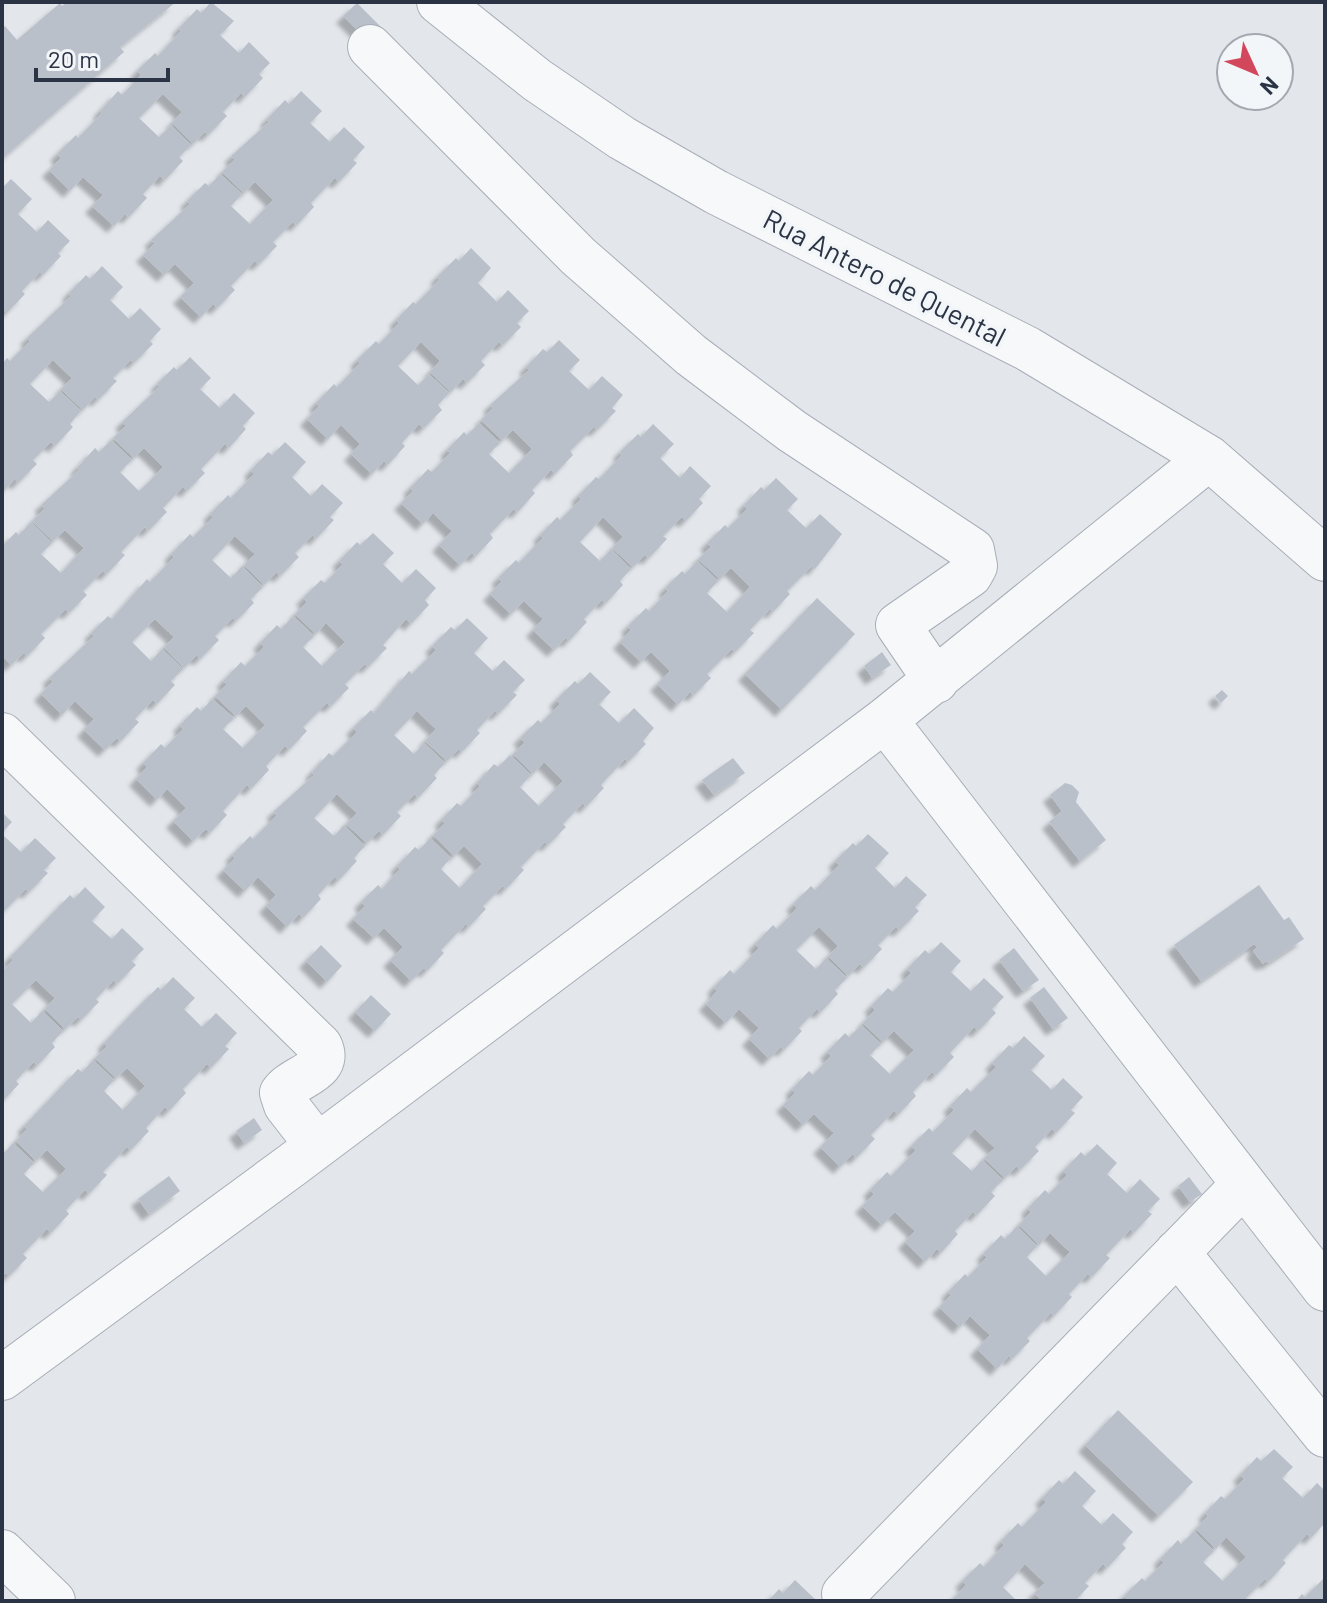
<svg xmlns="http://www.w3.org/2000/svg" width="1327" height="1603" viewBox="0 0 1327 1603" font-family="Barlow,sans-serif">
  <defs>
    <filter id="shadow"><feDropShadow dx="-7" dy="7" stdDeviation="2" flood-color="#0004"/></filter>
  </defs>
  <rect width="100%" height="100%" fill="#e3e7ec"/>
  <path fill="#bac0ca" filter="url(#shadow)" d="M 67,2 L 176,2 L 120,47 L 124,52 L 2,159 L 2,28 L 5,26 L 17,40 L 60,3 L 62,6 Z
    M 211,2 L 234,21 L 220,35 L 239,53 L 249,42 L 270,63 L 259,74 L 263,78 L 245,97 L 241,93 L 223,112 L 227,116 L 208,135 L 205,132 L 193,144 L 172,123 L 182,112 L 163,94 L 139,118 L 159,137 L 171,125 L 191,145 L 179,157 L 183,161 L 165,180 L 160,176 L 143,194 L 147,198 L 129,217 L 125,214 L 114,226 L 92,206 L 103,195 L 83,177 L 70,191 L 49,170 L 61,158 L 57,154 L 76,135 L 78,138 L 102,113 L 100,111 L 118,91 L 122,95 L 141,75 L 137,71 L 155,53 L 158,56 L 181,31 L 179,28 L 197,9 L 201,13 Z
    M 357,3 L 383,29 L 370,43 L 343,16 Z
    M 301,91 L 322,111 L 310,123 L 330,142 L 344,127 L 365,147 L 353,160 L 357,163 L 339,182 L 335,178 L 311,203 L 314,207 L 297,225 L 293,222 L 273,242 L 277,246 L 259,264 L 255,261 L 231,286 L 235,290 L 217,308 L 213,304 L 201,317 L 180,297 L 194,283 L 175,264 L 164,275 L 143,255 L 155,243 L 151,240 L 190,204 L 187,201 L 205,183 L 209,186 L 220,174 L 242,194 L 231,206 L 250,224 L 273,200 L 255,182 L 244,193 L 222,172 L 235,159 L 231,156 L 269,122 L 267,119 L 285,100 L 289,104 Z
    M 11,179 L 32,199 L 18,214 L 37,232 L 48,220 L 70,241 L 58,253 L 61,256 L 43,275 L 40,272 L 22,291 L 25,294 L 7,313 L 2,308 L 2,188 Z
    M 471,248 L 491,268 L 478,283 L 497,302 L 508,290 L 529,311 L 517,323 L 521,327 L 503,345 L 499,342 L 481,361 L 485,365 L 467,383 L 463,379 L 451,392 L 430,372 L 440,361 L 421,342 L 398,366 L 418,385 L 429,374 L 449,393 L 438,405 L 442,410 L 424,428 L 419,424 L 402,443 L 405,446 L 388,465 L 384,461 L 372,474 L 351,454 L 360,444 L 341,425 L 328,439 L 307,419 L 319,406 L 316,403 L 334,384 L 337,387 L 360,363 L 357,360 L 376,341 L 379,344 L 399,323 L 396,320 L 413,302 L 416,304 L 440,279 L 437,277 L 456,258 L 459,261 Z
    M 102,266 L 123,287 L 110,300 L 129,319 L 140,308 L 161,329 L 150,341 L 153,344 L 134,363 L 131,360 L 113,378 L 117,381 L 98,400 L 95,397 L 83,410 L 61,389 L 72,378 L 53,360 L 30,384 L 49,402 L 60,391 L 81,411 L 70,424 L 73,427 L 55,446 L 51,442 L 33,460 L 37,464 L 18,483 L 15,479 L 2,493 L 2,364 L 7,358 L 10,361 L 30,341 L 27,338 L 71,296 L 69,293 L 86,275 L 90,279 Z
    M 559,340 L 580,360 L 569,371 L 589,390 L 602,376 L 623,395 L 612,408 L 616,411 L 597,430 L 594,427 L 570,451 L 573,455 L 555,474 L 551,470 L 532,490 L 535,493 L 518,512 L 514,509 L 490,534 L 493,538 L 476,556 L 472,553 L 460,565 L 439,545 L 452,531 L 433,513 L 423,524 L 401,503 L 413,491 L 410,488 L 428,469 L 432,472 L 450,453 L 447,450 L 464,432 L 467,435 L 479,423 L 500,443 L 489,454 L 509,473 L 532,449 L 513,430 L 502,440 L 481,420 L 493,408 L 490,405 L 529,370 L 526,367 L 543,349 L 547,352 Z
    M 190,357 L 211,378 L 200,389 L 220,408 L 234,393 L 255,413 L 243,426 L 246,429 L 229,448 L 225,444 L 201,469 L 205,473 L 187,491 L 183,487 L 163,508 L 167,512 L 148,531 L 145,527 L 121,552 L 125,555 L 107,574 L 103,571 L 83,591 L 87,595 L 69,613 L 66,609 L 41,634 L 45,638 L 27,656 L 24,653 L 11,665 L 2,656 L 2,546 L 16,532 L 19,535 L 31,522 L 52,543 L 41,554 L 61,573 L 84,548 L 65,530 L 53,541 L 32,521 L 45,508 L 41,505 L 79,470 L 77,468 L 95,448 L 99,452 L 111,440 L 132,460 L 120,472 L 139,491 L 154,477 L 163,467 L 144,448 L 134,458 L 113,438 L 126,426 L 122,422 L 160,386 L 157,384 L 174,367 L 177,370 Z
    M 653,424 L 674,444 L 660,458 L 680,478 L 690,466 L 711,486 L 699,499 L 703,503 L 686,521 L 682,517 L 663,536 L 667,539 L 649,558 L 645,555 L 633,567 L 612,548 L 623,537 L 603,517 L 580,542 L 600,561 L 611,549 L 631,569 L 620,581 L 623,585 L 606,603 L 602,600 L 584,619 L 587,622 L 569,641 L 566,638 L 554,650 L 533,630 L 543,619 L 524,601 L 511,614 L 490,594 L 502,581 L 498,578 L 516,560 L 519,563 L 531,550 L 543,538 L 540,535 L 557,517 L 560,520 L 581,499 L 578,496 L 596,477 L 599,479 L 622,455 L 620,452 L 638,434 L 641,437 Z
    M 285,442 L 306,462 L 292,477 L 311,496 L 322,484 L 343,503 L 330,517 L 334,520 L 316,539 L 313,535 L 295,553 L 299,557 L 280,576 L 277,572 L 264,585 L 244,565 L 255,554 L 235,536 L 212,560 L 231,578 L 242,566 L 263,587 L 251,599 L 254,603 L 236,621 L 233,618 L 215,636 L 219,640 L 200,659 L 197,655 L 184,668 L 164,647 L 174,637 L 155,619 L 132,642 L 151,661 L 162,649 L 183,669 L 171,681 L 175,685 L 157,704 L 153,700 L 135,719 L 139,722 L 121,741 L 117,738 L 105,750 L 84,730 L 94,719 L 75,701 L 62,715 L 41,694 L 53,681 L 49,678 L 94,636 L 91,633 L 108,616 L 112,619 L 147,579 L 150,582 L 174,557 L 171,554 L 190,534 L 193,537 L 213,517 L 210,514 L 228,495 L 231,498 L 254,474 L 251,470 L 268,452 L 272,455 Z
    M 776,478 L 798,499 L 787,510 L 806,528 L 820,514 L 842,534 L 815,569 L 812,566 L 787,591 L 790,594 L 773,612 L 770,609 L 750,630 L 754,633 L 735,652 L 732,649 L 707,674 L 711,678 L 694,695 L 690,692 L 678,705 L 657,684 L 670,671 L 651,652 L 641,662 L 620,642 L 631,630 L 628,626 L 646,608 L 649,611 L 668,591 L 665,588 L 682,571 L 685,574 L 697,561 L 718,581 L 707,593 L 727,612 L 750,587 L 731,568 L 720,579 L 698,559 L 711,547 L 707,543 L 725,525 L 728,528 L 747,509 L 744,505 L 761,487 L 764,490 Z
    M 373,533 L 394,553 L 383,564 L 402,583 L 416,569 L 436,588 L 425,600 L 429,605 L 411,624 L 406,619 L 383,645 L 387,648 L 368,667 L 365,664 L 345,684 L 349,688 L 331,706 L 327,703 L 303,727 L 307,731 L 289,750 L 285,746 L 266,766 L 269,770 L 251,789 L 247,785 L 223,811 L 227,815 L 210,833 L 206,829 L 193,841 L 173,821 L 186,808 L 167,789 L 157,800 L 136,779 L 147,767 L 143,763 L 161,744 L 165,748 L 183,729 L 180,725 L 197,707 L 201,711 L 212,699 L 234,718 L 223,729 L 243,748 L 265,725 L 246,706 L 236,716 L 215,696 L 227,684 L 223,681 L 241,662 L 245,666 L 264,647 L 260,643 L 277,625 L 281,629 L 293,616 L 314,636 L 303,647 L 322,666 L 345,642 L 326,623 L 316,634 L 295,614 L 307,602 L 303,598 L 321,580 L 325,583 L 343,564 L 339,561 L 357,542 L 360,545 Z
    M 817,598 L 855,634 L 782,710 L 745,674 Z
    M 467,618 L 488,638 L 474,653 L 493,671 L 504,660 L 525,680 L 513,692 L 517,695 L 498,714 L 495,711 L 477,730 L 480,733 L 462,752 L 459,749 L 447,761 L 425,741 L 436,729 L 417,711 L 394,735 L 414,754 L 424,743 L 445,763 L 434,775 L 437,778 L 418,798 L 415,794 L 397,812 L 401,816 L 383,835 L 379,831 L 367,843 L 346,824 L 357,813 L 337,794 L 314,818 L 334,836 L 344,825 L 365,846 L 354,858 L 357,861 L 339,880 L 335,877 L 318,895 L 321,899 L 303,918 L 299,914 L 287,927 L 266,906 L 276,895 L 258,877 L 245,891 L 223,870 L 235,858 L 232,855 L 250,836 L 253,839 L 277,815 L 273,812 L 314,775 L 312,772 L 329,753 L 333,756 L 357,732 L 353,728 L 371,710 L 374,713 L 409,671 L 412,674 L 436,650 L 432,646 L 451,627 L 455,630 Z
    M 882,652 L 891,665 L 872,678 L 864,666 Z
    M 590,672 L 611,692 L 599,704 L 619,723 L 634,708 L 654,728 L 643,741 L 646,744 L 628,762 L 625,759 L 601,785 L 604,788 L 586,807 L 583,803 L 563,824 L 566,827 L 548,845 L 545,842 L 521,867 L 524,870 L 506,889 L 503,886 L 483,906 L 486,909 L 469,927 L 466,924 L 441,950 L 444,953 L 427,971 L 424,968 L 411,981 L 390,960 L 403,947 L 384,928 L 374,938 L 353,919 L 365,906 L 361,902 L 378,885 L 382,889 L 400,869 L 397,866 L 415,847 L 419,850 L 430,838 L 451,858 L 441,869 L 460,888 L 482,864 L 464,846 L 454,856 L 433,835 L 445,823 L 441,820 L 457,803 L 461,806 L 480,786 L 477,783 L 494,764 L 498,767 L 510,755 L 531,775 L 520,787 L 539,806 L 563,781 L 544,762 L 533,774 L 513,754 L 525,742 L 520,738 L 538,720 L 541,723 L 560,704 L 556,700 L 575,681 L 578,684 Z
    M 1222,690 L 1228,696 L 1221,703 L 1215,696 Z
    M 733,758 L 745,773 L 714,795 L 702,780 Z
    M 1065,783 L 1072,785 L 1079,792 L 1076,802 L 1106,840 L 1080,861 L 1049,822 L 1062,811 L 1050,795 Z
    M 2,812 L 12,822 L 2,833 Z
    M 2,834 L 21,852 L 35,838 L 56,858 L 44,870 L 48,873 L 29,892 L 26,889 L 2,913 Z
    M 868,834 L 889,853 L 875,868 L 895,888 L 906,876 L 927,895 L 915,907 L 919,911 L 900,930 L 896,927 L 878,945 L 882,949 L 864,967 L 860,964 L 848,976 L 828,956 L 838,946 L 819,927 L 796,950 L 816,969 L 826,958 L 847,978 L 835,990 L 838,994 L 821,1012 L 817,1009 L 799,1028 L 802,1031 L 784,1050 L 781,1047 L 769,1059 L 749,1039 L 759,1028 L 739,1009 L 726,1023 L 706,1004 L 717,991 L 714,987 L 730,970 L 734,974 L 759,948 L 755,944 L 773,925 L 777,929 L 797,908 L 793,904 L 811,886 L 815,890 L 839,865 L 835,861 L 853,843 L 856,846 Z
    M 1259,885 L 1284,920 L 1289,917 L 1304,939 L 1268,963 L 1266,961 L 1263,964 L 1253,951 L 1257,947 L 1254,944 L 1201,981 L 1174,945 Z
    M 85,887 L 105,907 L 92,921 L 112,939 L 122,928 L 144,949 L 132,961 L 136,965 L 117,984 L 114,980 L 96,999 L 99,1002 L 81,1020 L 78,1017 L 65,1029 L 45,1009 L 55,998 L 36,980 L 12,1004 L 31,1023 L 42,1011 L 63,1031 L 52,1043 L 55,1047 L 38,1065 L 34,1062 L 24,1072 L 16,1081 L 19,1084 L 2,1102 L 2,972 L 13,960 L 10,957 L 70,895 L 74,899 Z
    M 941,942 L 961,961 L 951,972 L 971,991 L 984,978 L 1004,997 L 992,1009 L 996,1013 L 978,1031 L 974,1027 L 950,1053 L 954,1057 L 936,1075 L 932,1072 L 913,1092 L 916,1096 L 898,1115 L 894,1111 L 871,1135 L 875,1139 L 856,1158 L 853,1154 L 840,1167 L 820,1147 L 834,1133 L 814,1114 L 803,1125 L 783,1105 L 795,1093 L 792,1089 L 809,1071 L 813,1075 L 831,1056 L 827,1052 L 845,1033 L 849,1037 L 861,1025 L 881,1044 L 870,1055 L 890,1074 L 914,1050 L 894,1031 L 883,1042 L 863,1023 L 875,1010 L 871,1006 L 888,988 L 893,992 L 911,973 L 907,969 L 925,950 L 929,954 Z
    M 321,945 L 342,966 L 327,982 L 306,961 Z
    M 1014,948 L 1039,980 L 1023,991 L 999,960 Z
    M 173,977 L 195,998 L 184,1009 L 202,1027 L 216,1013 L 237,1033 L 225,1046 L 229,1049 L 211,1068 L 207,1064 L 183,1089 L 186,1093 L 169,1111 L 165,1107 L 146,1128 L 149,1131 L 131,1150 L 127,1147 L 103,1172 L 107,1175 L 89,1194 L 85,1190 L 66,1210 L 69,1214 L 51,1233 L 47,1229 L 23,1254 L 27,1258 L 9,1276 L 6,1273 L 2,1276 L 2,1155 L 13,1143 L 34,1163 L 24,1174 L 43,1192 L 66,1169 L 47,1150 L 36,1161 L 16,1141 L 27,1129 L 24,1126 L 78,1069 L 82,1072 L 93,1060 L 114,1080 L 104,1091 L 123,1110 L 145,1086 L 127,1068 L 116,1078 L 95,1058 L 107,1046 L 104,1043 L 131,1014 L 158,987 L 161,990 Z
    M 1044,987 L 1068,1018 L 1053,1029 L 1030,998 Z
    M 371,995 L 391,1014 L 375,1031 L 355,1012 Z
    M 1024,1036 L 1045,1056 L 1031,1070 L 1052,1090 L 1063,1078 L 1083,1097 L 1071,1110 L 1075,1113 L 1056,1133 L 1052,1129 L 1035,1147 L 1039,1151 L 1020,1170 L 1017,1166 L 1005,1178 L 984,1158 L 995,1148 L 975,1129 L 952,1153 L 972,1171 L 982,1160 L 1003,1180 L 991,1192 L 995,1196 L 977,1215 L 973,1212 L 955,1231 L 958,1234 L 941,1253 L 937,1249 L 925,1262 L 905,1242 L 915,1231 L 895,1212 L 882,1225 L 862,1206 L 874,1194 L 870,1190 L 887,1172 L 891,1176 L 916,1150 L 911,1146 L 929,1128 L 933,1132 L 954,1110 L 950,1106 L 967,1088 L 971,1092 L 996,1067 L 992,1063 L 1009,1045 L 1013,1048 Z
    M 254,1118 L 262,1130 L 244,1143 L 236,1131 Z
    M 1097,1144 L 1117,1163 L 1107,1174 L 1127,1193 L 1140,1179 L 1160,1199 L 1148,1211 L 1152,1214 L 1134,1233 L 1131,1229 L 1106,1255 L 1110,1258 L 1092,1277 L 1088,1274 L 1069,1294 L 1072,1297 L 1054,1316 L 1051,1313 L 1027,1338 L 1030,1341 L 1012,1359 L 1009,1356 L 997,1369 L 977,1349 L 990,1335 L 970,1316 L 960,1327 L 939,1307 L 951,1295 L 948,1292 L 965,1274 L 968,1277 L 987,1257 L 983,1254 L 1001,1235 L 1005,1239 L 1017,1226 L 1037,1246 L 1027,1257 L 1046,1276 L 1070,1252 L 1050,1233 L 1039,1245 L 1019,1225 L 1031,1212 L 1028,1208 L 1045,1190 L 1049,1194 L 1067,1175 L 1063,1171 L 1081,1152 L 1085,1156 Z
    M 169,1176 L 180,1191 L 149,1214 L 138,1199 Z
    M 1189,1177 L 1202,1194 L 1190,1202 L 1178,1186 Z
    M 1118,1410 L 1193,1482 L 1159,1516 L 1085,1445 Z
    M 1274,1449 L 1293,1467 L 1282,1478 L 1303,1498 L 1317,1483 L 1325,1491 L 1325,1523 L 1311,1538 L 1307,1534 L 1283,1560 L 1286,1563 L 1268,1582 L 1265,1579 L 1246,1598 L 1249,1601 L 1126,1601 L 1128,1599 L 1124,1596 L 1142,1578 L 1145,1581 L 1164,1562 L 1160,1559 L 1178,1540 L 1181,1544 L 1194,1531 L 1214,1551 L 1203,1562 L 1223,1581 L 1246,1557 L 1226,1537 L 1216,1549 L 1196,1529 L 1208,1516 L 1205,1513 L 1221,1496 L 1225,1499 L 1244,1479 L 1240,1475 L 1257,1457 L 1261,1461 Z
    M 1075,1471 L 1096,1491 L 1082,1506 L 1102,1525 L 1113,1513 L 1133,1532 L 1122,1544 L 1126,1548 L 1107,1568 L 1103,1564 L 1085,1583 L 1089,1586 L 1075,1601 L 1043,1601 L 1034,1593 L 1045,1583 L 1025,1564 L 1003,1587 L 1017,1601 L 951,1601 L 966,1585 L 962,1581 L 980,1563 L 984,1567 L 1004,1545 L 1001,1541 L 1018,1523 L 1022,1527 L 1046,1502 L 1042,1498 L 1059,1480 L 1063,1484 Z
    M 1325,1577 L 1325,1601 L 1296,1601 L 1302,1594 L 1305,1597 Z
    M 795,1580 L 817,1601 L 768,1601 L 779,1589 L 783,1593 Z"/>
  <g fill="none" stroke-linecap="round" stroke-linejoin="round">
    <defs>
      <path id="minor" d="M 439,2 L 537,80 L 622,138 L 716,192 L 1028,349 L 1209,458 L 1325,559
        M 370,47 L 578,256 L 691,355 L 792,431 L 972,550 L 975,566 L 970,575 L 898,625 L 936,681
        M 885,720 L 1325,1289
        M 2,735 L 320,1046 C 333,1072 293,1076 282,1093 L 286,1105 L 317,1145
        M 1177,1252 L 1325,1435
        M 2,1378 L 292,1165 L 885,720 L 1209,458
        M 2,1552 L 53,1601
        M 844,1594 L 1243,1185"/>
    </defs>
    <use href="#minor" stroke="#a8aeb7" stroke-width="46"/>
    <use href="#minor" stroke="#f7f8fa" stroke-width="44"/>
  </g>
  <g text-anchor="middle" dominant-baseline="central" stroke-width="7" stroke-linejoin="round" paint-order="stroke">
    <g font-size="28" fill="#2a3445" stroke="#f3f6f9">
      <text transform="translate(885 277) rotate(27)">Rua Antero de Quental</text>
    </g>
  </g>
  <rect width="1327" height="1603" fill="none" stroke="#2a3445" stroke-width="8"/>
  <g transform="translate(1255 72) rotate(134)"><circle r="38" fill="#f3f6f9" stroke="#a3a8b1" stroke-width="2"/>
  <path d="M0-6L14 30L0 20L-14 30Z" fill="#d2475b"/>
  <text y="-12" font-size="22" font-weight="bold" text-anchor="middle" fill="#2a3445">N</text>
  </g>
  <path d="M36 68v12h132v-12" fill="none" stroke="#2a3445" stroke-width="4"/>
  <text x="48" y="68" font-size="24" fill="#2a3445" stroke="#f3f6f9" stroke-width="6" paint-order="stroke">20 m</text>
</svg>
